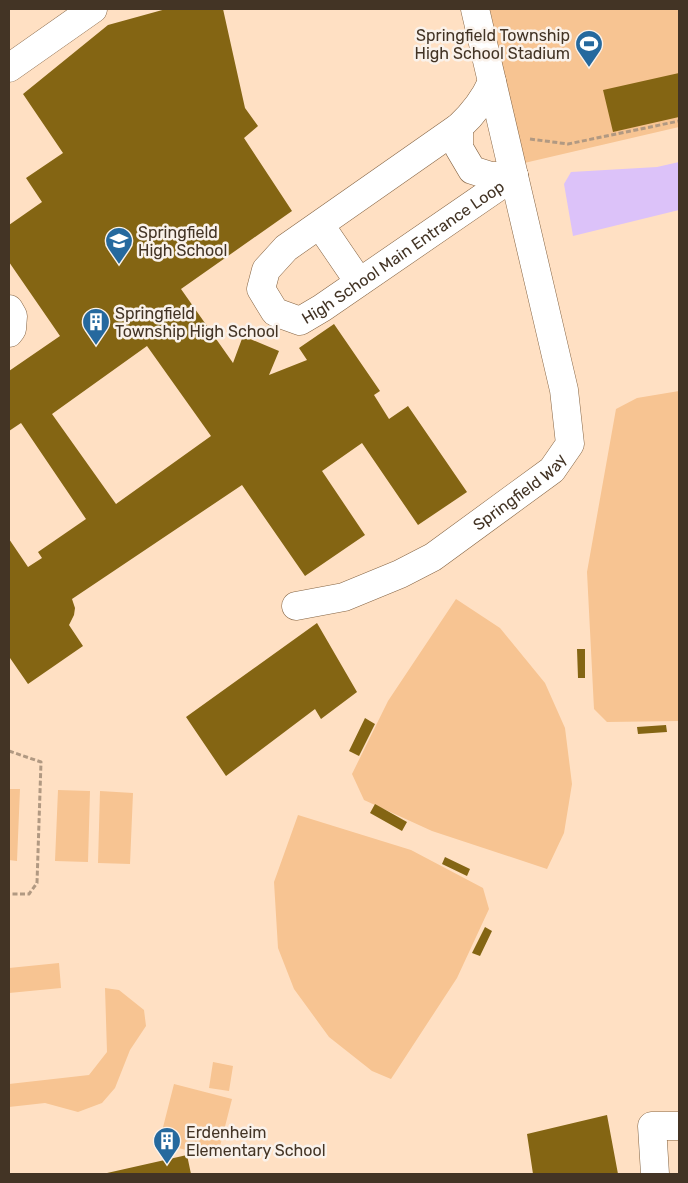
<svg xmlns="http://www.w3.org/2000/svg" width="688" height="1183" viewBox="0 0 688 1183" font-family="Rubik,sans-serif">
  <rect width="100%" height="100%" fill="#ffe0c3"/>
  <path fill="#f7c492" d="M 485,9 L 679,9 L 679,127 L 520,164 Z
    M 679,391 L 679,721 L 607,722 L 594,709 L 587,572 L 616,409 L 637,398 Z
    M 456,599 L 500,628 L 545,683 L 565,728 L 572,784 L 564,833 L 547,869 L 432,831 L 364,800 L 352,774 L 388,701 Z
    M 9,789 L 20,789 L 17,861 L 9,860 Z
    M 58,790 L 90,791 L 88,862 L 55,861 Z
    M 100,791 L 133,793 L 130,864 L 98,863 Z
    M 298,815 L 411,850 L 483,888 L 489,909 L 457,978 L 391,1079 L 372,1071 L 329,1037 L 294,989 L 278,948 L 274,882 Z
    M 59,963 L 61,988 L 9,993 L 9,968 Z
    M 105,988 L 119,990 L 144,1010 L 146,1026 L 130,1050 L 115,1088 L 102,1103 L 78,1112 L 45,1103 L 9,1107 L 9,1084 L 89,1075 L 107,1052 Z
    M 213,1062 L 233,1066 L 229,1091 L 209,1088 Z
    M 174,1084 L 232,1099 L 217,1158 L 159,1143 Z"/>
  <path fill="#dcc2f9" d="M 679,162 L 679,210 L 573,236 L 564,184 L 571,172 L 657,167 Z"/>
  <path fill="#846513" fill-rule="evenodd" d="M 166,9 L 223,9 L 245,108 L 258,126 L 244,138 L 292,211 L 181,289 L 233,363 L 243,336 L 279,351 L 269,375 L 307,360 L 299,348 L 334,324 L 380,391 L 374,395 L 389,419 L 408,406 L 467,492 L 418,525 L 362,443 L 322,471 L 365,535 L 305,576 L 242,485 L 72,599 L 75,608 L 74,615 L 69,625 L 83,646 L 28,684 L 10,658 L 9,659 L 9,539 L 28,567 L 42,558 L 38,552 L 86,519 L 21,423 L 9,431 L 9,371 L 60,336 L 9,262 L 9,225 L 42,202 L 26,178 L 63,153 L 23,94 L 108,25 ZM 147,346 L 211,436 L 116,504 L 52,414 Z
    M 679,73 L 679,117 L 613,132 L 603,90 Z
    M 317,623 L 357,692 L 321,719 L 315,709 L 226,776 L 186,717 Z
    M 577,649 L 585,649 L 585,678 L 578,678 Z
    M 365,718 L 375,724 L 359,756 L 349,751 Z
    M 666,725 L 667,732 L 638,734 L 637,727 Z
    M 375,804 L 407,822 L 402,831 L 370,813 Z
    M 445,857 L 470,869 L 467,876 L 442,864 Z
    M 485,927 L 492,931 L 480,956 L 472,953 Z
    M 607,1115 L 618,1174 L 533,1174 L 527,1134 Z
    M 187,1155 L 191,1174 L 107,1174 L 107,1173 Z"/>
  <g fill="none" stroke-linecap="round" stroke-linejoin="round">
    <defs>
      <g id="minor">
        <path d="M 9,68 L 93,9"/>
        <path id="s1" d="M 492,82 C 484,100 473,114 459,127 L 286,248 L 266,270 L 261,289 L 275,312 L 300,321 L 322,308 L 514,176"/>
        <path d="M 459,127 L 459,148 L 472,170 L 491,176 L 514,176"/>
        <path d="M 320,225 L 359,282"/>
        <path d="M 9,309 L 13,316 L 12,329 L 9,333"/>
        <path id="s2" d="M 296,606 L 344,597 L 400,574 L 433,557 L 552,470 L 570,444 L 564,390 L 475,9"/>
        <path d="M 655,1174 L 652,1126 L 679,1126"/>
      </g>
    </defs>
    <use href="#minor" stroke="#856443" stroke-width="29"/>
    <path stroke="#b19982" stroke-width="3" stroke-dasharray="5 2.5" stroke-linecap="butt" d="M 530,139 L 568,144 L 679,121
      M 9,751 L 41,762 L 37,883 L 29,894 L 9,894"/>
    <use href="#minor" stroke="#fff" stroke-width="28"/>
  </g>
  <defs>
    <symbol id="stadium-pin" viewBox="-11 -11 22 30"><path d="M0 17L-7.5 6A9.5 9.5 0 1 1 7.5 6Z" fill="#25699e" stroke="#faf2eb"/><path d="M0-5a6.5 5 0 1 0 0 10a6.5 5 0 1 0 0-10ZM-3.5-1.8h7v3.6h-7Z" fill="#fff"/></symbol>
    <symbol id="school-pin" viewBox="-11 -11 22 30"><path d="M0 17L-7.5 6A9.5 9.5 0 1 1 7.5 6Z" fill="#25699e" stroke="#faf2eb"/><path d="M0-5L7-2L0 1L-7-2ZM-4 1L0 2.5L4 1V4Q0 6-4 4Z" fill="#fff"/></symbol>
    <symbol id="building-pin" viewBox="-11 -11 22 30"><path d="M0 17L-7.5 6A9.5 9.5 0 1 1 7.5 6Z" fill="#25699e" stroke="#faf2eb"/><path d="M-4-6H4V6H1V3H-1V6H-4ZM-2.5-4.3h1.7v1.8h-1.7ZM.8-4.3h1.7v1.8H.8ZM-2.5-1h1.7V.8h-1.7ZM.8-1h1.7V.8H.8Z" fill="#fff"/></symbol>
  </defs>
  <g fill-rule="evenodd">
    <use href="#stadium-pin" x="573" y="28" width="32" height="43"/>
    <use href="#school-pin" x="103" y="225" width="32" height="43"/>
    <use href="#building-pin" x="80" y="306" width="32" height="43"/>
    <use href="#building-pin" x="151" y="1125" width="32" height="43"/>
  </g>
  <g text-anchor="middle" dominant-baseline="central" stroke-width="5" stroke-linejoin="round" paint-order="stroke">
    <g font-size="16" fill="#433425" stroke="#faf2eb" text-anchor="start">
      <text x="570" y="35" text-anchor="end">Springfield Township<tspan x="570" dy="18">High School Stadium</tspan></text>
      <text x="138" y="232">Springfield<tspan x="138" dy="18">High School</tspan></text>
      <text x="115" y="313">Springfield<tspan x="115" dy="18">Township High School</tspan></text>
      <text x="186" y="1132">Erdenheim<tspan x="186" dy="18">Elementary School</tspan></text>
    </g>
    <g font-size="16" fill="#433425" stroke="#faf2eb">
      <text stroke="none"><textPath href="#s1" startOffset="494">High School Main Entrance Loop</textPath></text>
      <text stroke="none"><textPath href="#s2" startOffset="255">Springfield Way</textPath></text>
    </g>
  </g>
  <rect width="688" height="1183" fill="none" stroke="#433425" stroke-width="20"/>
</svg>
